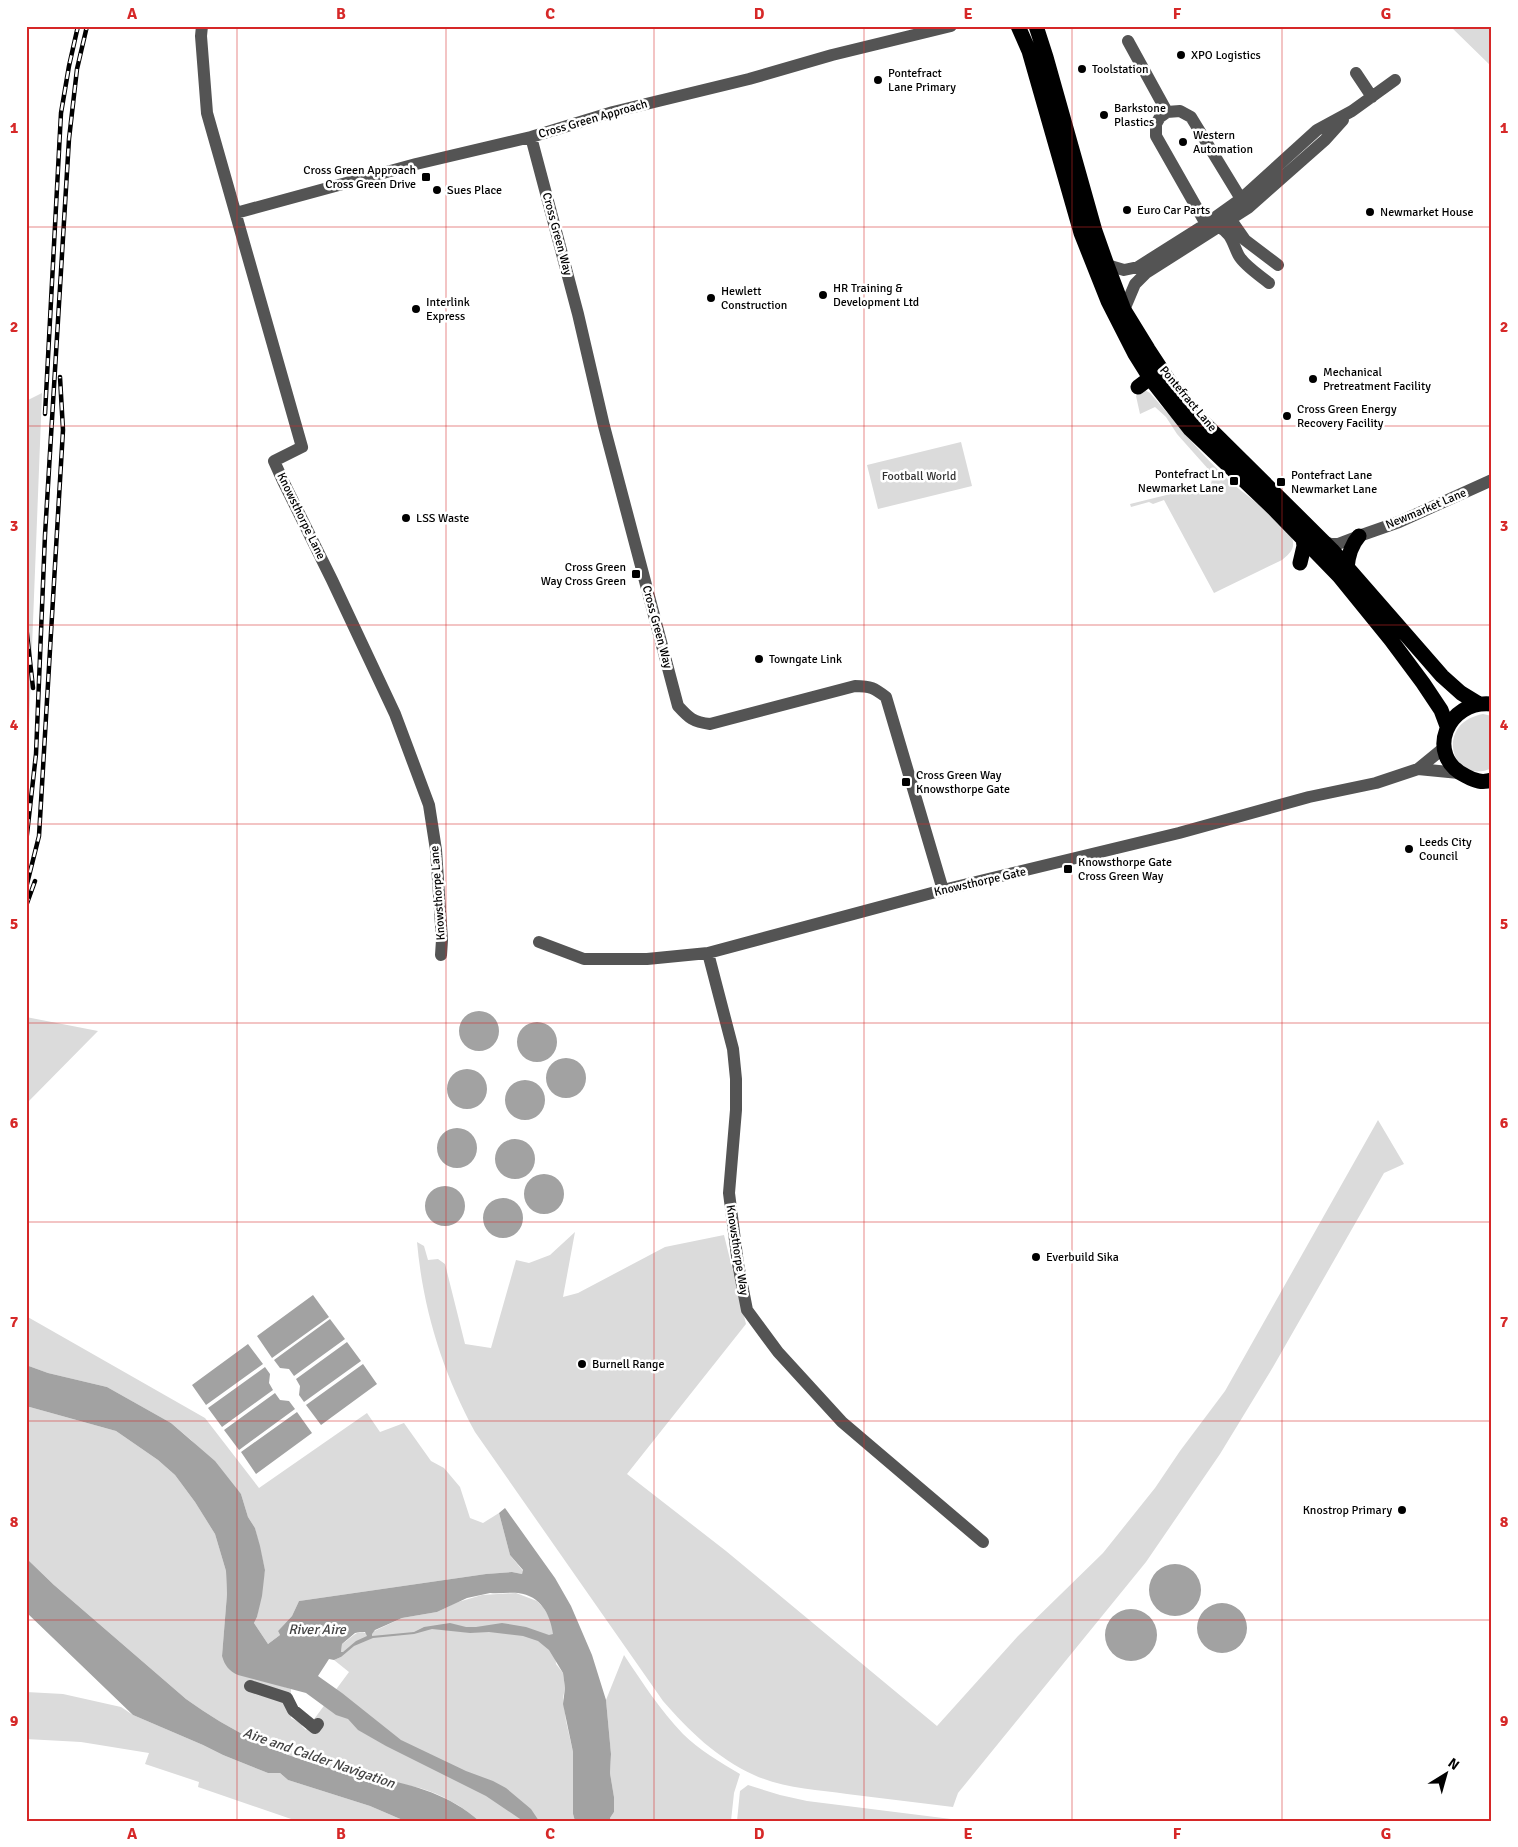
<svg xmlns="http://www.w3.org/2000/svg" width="1518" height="1847" viewBox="0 0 1518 1847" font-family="Signika,sans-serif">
  <rect width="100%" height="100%" fill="#fff"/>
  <path fill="#dbdbdb" d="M 1450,26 L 1492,26 L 1492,67 Z
    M 1145,390 L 1150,393 C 1177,423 1202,457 1233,484 C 1248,497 1284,521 1292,538 C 1296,549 1289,554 1282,560 L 1214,593 L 1164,500 L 1153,504 L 1149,502 L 1131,507 L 1130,504 L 1211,484 L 1212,479 L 1209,470 L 1177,434 L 1166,417 L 1155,407 L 1140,414 L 1136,396 L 1140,391 Z
    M 42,393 L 28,749 L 26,762 L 26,401 Z
    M 961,442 L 972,486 L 878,509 L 867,465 Z
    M 1483,714 L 1492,716 L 1492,768 C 1452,787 1433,723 1483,714 Z
    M 26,1017 L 98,1031 L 26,1104 Z
    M 1378,1120 L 1404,1164 L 1384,1173 L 1273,1367 L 1220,1454 L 1146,1562 L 958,1793 L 953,1807 C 918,1803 882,1798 847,1794 C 817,1790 782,1788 754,1775 C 717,1758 689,1731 663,1701 L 475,1432 C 443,1373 423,1310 417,1242 L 424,1246 L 428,1260 L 438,1259 L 445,1264 L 465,1344 L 491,1348 L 516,1260 L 529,1263 L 550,1255 L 575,1232 L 563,1297 L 578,1293 L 665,1247 L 724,1235 L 746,1324 L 627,1474 L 726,1551 L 937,1726 L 1018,1636 L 1103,1553 L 1155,1488 L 1180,1451 L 1225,1391 Z
    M 26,1316 L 205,1418 L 259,1488 L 367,1413 L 380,1432 L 404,1423 L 431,1461 L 444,1468 L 460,1487 L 470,1518 L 483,1523 L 499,1513 L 510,1555 L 523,1571 L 522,1574 L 512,1572 L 486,1574 L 299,1601 L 292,1616 L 278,1631 L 280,1635 L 268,1644 L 254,1623 L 257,1617 L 265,1570 L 255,1528 L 248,1517 L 241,1494 L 191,1440 L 171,1423 L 107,1387 L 48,1373 L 26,1365 Z
    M 26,1406 L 116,1431 L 158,1460 L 175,1475 L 195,1502 L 215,1534 L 226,1571 L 227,1594 L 222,1656 L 272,1683 L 291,1689 L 291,1718 L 303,1724 L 302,1726 L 306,1730 L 349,1672 L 334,1660 L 341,1657 L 343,1653 L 341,1652 L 342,1644 C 351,1639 356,1628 368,1634 L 402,1618 L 437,1612 L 458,1602 L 482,1595 L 516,1593 L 537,1601 L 543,1607 L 552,1622 L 556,1664 L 563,1673 L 565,1688 L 563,1698 L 566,1721 L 573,1752 L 573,1814 L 575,1821 L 479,1821 C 461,1805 442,1795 420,1788 C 385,1780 350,1774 315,1764 C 270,1751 225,1727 186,1699 L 54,1585 L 26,1558 Z
    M 624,1655 C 642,1682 660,1710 683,1734 C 699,1750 720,1762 740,1774 L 734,1793 L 731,1821 L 611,1821 L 610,1818 L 614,1812 L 614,1797 L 610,1773 L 611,1754 L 606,1700 Z
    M 26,1692 L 63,1694 L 121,1707 L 133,1715 L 203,1745 L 223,1755 L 268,1773 L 280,1773 L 288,1780 L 370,1806 L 405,1821 L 297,1821 L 198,1787 L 199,1782 L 145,1764 L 149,1753 L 81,1742 L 26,1739 Z
    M 748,1785 L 780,1795 L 807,1801 L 967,1821 L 737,1821 L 740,1791 Z"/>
  <path fill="#a2a2a2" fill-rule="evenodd" d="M459 1031a20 20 0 1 1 40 0a20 20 0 1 1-40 0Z
    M517 1042a20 20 0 1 1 40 0a20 20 0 1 1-40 0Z
    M546 1078a20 20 0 1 1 40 0a20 20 0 1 1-40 0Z
    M447 1089a20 20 0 1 1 40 0a20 20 0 1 1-40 0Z
    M505 1100a20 20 0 1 1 40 0a20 20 0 1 1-40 0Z
    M437 1148a20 20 0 1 1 40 0a20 20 0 1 1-40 0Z
    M495 1159a20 20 0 1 1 40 0a20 20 0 1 1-40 0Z
    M524 1194a20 20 0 1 1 40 0a20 20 0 1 1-40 0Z
    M425 1206a20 20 0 1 1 40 0a20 20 0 1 1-40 0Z
    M483 1218a20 20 0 1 1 40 0a20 20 0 1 1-40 0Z
    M 313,1295 L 329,1317 L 272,1358 L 257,1336 Z
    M 330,1319 L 345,1339 L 294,1376 L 289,1369 L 280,1368 L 274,1360 Z
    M 347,1342 L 361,1361 L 304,1402 L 299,1395 L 300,1386 L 296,1379 Z
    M 248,1344 L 263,1364 L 206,1405 L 192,1385 Z
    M 363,1364 L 377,1384 L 321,1425 L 306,1405 Z
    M 26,1365 L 48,1373 L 107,1387 L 171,1423 L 215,1461 L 241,1494 L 248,1517 L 255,1528 L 260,1546 L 265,1570 L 262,1596 L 257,1617 L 254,1623 L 268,1644 L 280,1635 L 278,1631 L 292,1616 L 299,1601 L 486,1574 L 512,1572 L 522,1574 L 523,1570 L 510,1555 L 499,1513 L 505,1508 L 555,1578 L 571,1606 L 592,1655 L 606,1700 L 611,1754 L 610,1773 L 614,1797 L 614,1812 L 610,1818 L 611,1821 L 575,1821 L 573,1814 L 573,1752 L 563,1704 L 565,1688 L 563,1673 L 549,1650 L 538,1641 L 523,1636 L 489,1632 L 470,1633 L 432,1629 L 414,1634 L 373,1638 L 354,1646 L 341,1657 L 334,1660 L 329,1659 L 318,1676 L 342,1693 L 401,1740 L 466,1771 L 493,1781 L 506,1788 L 531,1809 L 539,1821 L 523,1821 L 486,1796 L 386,1746 L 358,1730 L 348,1719 L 336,1715 L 306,1693 L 238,1675 C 229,1671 225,1666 222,1656 L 227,1594 L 226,1571 L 215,1534 L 195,1502 L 175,1475 L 158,1460 L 116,1431 L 26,1406 ZM 490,1593 C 499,1594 509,1592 518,1593 C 541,1596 550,1614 553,1634 L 549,1635 L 526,1627 L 502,1623 L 476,1627 L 466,1627 L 450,1623 L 424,1627 L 414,1632 L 372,1636 L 372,1634 L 375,1630 L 402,1618 L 437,1612 L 467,1598 ZM 360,1632 L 365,1632 L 367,1636 L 356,1641 L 343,1652 L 341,1652 L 342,1644 L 355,1633 Z
    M 265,1367 L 270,1374 L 269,1383 L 273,1390 L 222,1427 L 208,1408 Z
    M 275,1393 L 280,1400 L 289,1401 L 295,1409 L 239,1450 L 224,1430 Z
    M 297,1412 L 312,1433 L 256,1474 L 241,1452 Z
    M 26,1558 L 54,1585 L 186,1699 C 225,1727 270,1751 315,1764 C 371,1780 434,1780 479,1821 L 405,1821 L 370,1806 L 288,1780 L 280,1773 L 268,1773 L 223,1755 L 203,1745 L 133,1715 L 26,1612 Z
    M1149 1590a26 26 0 1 1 52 0a26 26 0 1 1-52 0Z
    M1197 1628a25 25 0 1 1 50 0a25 25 0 1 1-50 0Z
    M1105 1635a26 26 0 1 1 52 0a26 26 0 1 1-52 0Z"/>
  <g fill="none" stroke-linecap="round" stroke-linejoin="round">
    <path stroke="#545454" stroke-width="12" d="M 202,26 L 201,36 L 207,113 L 302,447 L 274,461 L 283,481 L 332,580 L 395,714 L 429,805 L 436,850 L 442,940 L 441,955
      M 1128,41 L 1167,112
      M 1356,73 L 1372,97
      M 531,137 L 578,314 L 604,426 L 678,706 C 689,718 693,722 710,724 L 855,686 C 871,686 874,688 886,697 L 943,890
      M 236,213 L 416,164 L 531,137 L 613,112 L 749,79 L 832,55 L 951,26
      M 1224,218 L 1231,220 L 1245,240 L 1278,265
      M 1206,224 L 1156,136 L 1156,124 L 1160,117 L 1167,112 L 1180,111 L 1191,117 L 1241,199
      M 1219,227 C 1232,233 1233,245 1239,256 C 1245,266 1259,275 1269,283
      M 1107,265 L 1124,270 L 1138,267 L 1206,224 L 1241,199 L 1317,130 L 1352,111 L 1395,80
      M 1124,310 L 1135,284 L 1146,273 L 1248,208 L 1325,140 L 1343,120
      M 1323,541 L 1331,544 L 1338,544 L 1359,536 L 1399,522 L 1492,480
      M 1418,769 L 1445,747
      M 539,942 L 584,959 L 647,959 L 708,953 L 943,890 L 1179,833 L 1309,797 L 1376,783 L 1418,769 L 1459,773
      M 708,953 L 733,1049 L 736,1079 L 736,1110 L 729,1193 L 738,1264 L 747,1310 L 778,1352 L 842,1422 L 983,1542
      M 250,1686 L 287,1698 L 293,1710 L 315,1728 L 318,1724"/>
    <path stroke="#000" stroke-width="15" d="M 1018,26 L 1029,51 L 1081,233 L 1108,301 L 1135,354 L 1150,378 L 1190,429 L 1273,508 L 1339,576 L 1391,640 L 1423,683 L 1441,710 L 1447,726
      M 1036,26 L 1046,57 L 1095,231 L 1107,265 L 1124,310 L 1148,349 L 1169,381 L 1196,415 L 1332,550 L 1442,676 L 1461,693 L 1479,704
      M 1138,387 L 1150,378
      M 1300,563 L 1304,546 L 1303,538
      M 1347,568 C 1348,556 1351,545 1359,536
      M 1492,704 C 1447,699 1424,756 1466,776 C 1475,781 1482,783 1492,780"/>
    <defs>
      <path id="rail" d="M 45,414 L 61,113 L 69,66 L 78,26
        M 26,625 L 33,688
        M 26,843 L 36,754 L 45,535 L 69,139 L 77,69 L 87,26
        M 26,888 L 39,836 L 63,430 L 60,377
        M 26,906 L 35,881"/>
    </defs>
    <use href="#rail" stroke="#000" stroke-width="4.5"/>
    <use href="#rail" stroke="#fff" stroke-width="2.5" stroke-dasharray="8" stroke-linecap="butt"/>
  </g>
  <path fill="none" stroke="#d62828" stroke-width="1" stroke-opacity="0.55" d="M 237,26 L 237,1821M 446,26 L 446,1821M 654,26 L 654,1821M 864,26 L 864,1821M 1072,26 L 1072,1821M 1282,26 L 1282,1821M 26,227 L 1492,227M 26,426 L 1492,426M 26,625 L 1492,625M 26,824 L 1492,824M 26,1023 L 1492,1023M 26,1222 L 1492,1222M 26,1421 L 1492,1421M 26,1620 L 1492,1620"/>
  <g fill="#000" stroke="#fff" stroke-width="2">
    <circle cx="1181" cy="55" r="5"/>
    <circle cx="1082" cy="69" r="5"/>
    <circle cx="878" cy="80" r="5"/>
    <circle cx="1104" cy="115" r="5"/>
    <circle cx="1183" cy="142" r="5"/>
    <rect x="421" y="172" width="10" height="10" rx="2.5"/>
    <circle cx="437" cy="190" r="5"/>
    <circle cx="1127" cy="210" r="5"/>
    <circle cx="1370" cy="212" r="5"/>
    <circle cx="823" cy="295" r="5"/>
    <circle cx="711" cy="298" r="5"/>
    <circle cx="416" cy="309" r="5"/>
    <circle cx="1313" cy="379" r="5"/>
    <circle cx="1287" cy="416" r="5"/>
    <rect x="1229" y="476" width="10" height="10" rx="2.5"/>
    <rect x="1276" y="477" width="10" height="10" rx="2.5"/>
    <circle cx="406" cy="518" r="5"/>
    <rect x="631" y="569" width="10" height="10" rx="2.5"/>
    <circle cx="759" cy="659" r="5"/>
    <rect x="901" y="777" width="10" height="10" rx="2.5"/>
    <circle cx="1409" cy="849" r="5"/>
    <rect x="1063" y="864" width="10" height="10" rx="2.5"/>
    <circle cx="1036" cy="1257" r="5"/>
    <circle cx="582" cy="1364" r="5"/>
    <circle cx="1402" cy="1510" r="5"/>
  </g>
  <g text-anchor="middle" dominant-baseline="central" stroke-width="5" stroke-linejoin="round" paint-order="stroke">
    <g font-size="12" fill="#000" stroke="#fff" text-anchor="start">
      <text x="1191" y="55">XPO Logistics</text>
      <text x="1092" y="69">Toolstation</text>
      <text x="888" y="73">Pontefract<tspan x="888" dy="14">Lane Primary</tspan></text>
      <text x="1114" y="108">Barkstone<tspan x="1114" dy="14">Plastics</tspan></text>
      <text x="1193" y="135">Western<tspan x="1193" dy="14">Automation</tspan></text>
      <text x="416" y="170" text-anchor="end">Cross Green Approach<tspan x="416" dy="14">Cross Green Drive</tspan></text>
      <text x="447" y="190">Sues Place</text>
      <text x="1137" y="210">Euro Car Parts</text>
      <text x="1380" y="212">Newmarket House</text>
      <text x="833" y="288">HR Training &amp;<tspan x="833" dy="14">Development Ltd</tspan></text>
      <text x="721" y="291">Hewlett<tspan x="721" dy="14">Construction</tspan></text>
      <text x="426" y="302">Interlink<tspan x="426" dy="14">Express</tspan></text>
      <text x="1323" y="372">Mechanical<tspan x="1323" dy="14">Pretreatment Facility</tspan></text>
      <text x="1297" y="409">Cross Green Energy<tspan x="1297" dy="14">Recovery Facility</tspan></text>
      <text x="1224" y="474" text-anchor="end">Pontefract Ln<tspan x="1224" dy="14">Newmarket Lane</tspan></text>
      <text x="1291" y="475">Pontefract Lane<tspan x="1291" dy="14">Newmarket Lane</tspan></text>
      <text x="416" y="518">LSS Waste</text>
      <text x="626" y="567" text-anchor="end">Cross Green<tspan x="626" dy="14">Way Cross Green</tspan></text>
      <text x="769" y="659">Towngate Link</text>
      <text x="916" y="775">Cross Green Way<tspan x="916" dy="14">Knowsthorpe Gate</tspan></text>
      <text x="1419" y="842">Leeds City<tspan x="1419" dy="14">Council</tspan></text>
      <text x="1078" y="862">Knowsthorpe Gate<tspan x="1078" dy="14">Cross Green Way</tspan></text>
      <text x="1046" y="1257">Everbuild Sika</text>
      <text x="592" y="1364">Burnell Range</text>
      <text x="1392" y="1510" text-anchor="end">Knostrop Primary</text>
    </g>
    <g font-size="12" fill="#000" stroke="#fff">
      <text transform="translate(593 119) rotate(-16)">Cross Green Approach</text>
      <text transform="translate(557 234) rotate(75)">Cross Green Way</text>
      <text transform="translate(1188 399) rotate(50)">Pontefract Lane</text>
      <text transform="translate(1426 509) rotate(-23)">Newmarket Lane</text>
      <text transform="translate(301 516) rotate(64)">Knowsthorpe Lane</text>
      <text transform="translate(657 627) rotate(75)">Cross Green Way</text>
      <text transform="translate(980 882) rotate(-13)">Knowsthorpe Gate</text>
      <text transform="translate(438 893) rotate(-94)">Knowsthorpe Lane</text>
      <text transform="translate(737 1250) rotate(81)">Knowsthorpe Way</text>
    </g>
    <g font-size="12" fill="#323232" stroke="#fff">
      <text x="919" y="476">Football World</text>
    </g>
    <g font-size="14" font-style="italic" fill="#434343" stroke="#fff">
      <text x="317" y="1629">River Aire</text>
      <text transform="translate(319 1758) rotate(19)">Aire and Calder Navigation</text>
    </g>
  </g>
  <rect width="1518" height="1847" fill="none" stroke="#ffffff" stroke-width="55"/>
  <g transform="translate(1446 1774) rotate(37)" stroke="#ffffff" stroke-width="4" paint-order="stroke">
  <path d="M0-4L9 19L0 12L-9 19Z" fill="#000000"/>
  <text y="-8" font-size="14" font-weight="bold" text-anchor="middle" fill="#000000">N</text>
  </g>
  <rect x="28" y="28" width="1462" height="1792" fill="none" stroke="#d62828" stroke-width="2"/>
  <g font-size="16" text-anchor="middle" font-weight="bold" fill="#d62828">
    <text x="132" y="19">A</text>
    <text x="341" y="19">B</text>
    <text x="550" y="19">C</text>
    <text x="759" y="19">D</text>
    <text x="968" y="19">E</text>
    <text x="1177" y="19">F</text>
    <text x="1386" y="19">G</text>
    <text x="14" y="133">1</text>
    <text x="1504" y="133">1</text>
    <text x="14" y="332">2</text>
    <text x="1504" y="332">2</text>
    <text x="14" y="531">3</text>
    <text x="1504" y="531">3</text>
    <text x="14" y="730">4</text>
    <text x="1504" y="730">4</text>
    <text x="14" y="929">5</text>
    <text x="1504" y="929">5</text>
    <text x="14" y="1128">6</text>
    <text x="1504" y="1128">6</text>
    <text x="14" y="1327">7</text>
    <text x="1504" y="1327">7</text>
    <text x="14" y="1527">8</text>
    <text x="1504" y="1527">8</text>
    <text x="14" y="1726">9</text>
    <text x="1504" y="1726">9</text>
    <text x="132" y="1839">A</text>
    <text x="341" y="1839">B</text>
    <text x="550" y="1839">C</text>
    <text x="759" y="1839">D</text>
    <text x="968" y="1839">E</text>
    <text x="1177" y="1839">F</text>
    <text x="1386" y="1839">G</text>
  </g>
</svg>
